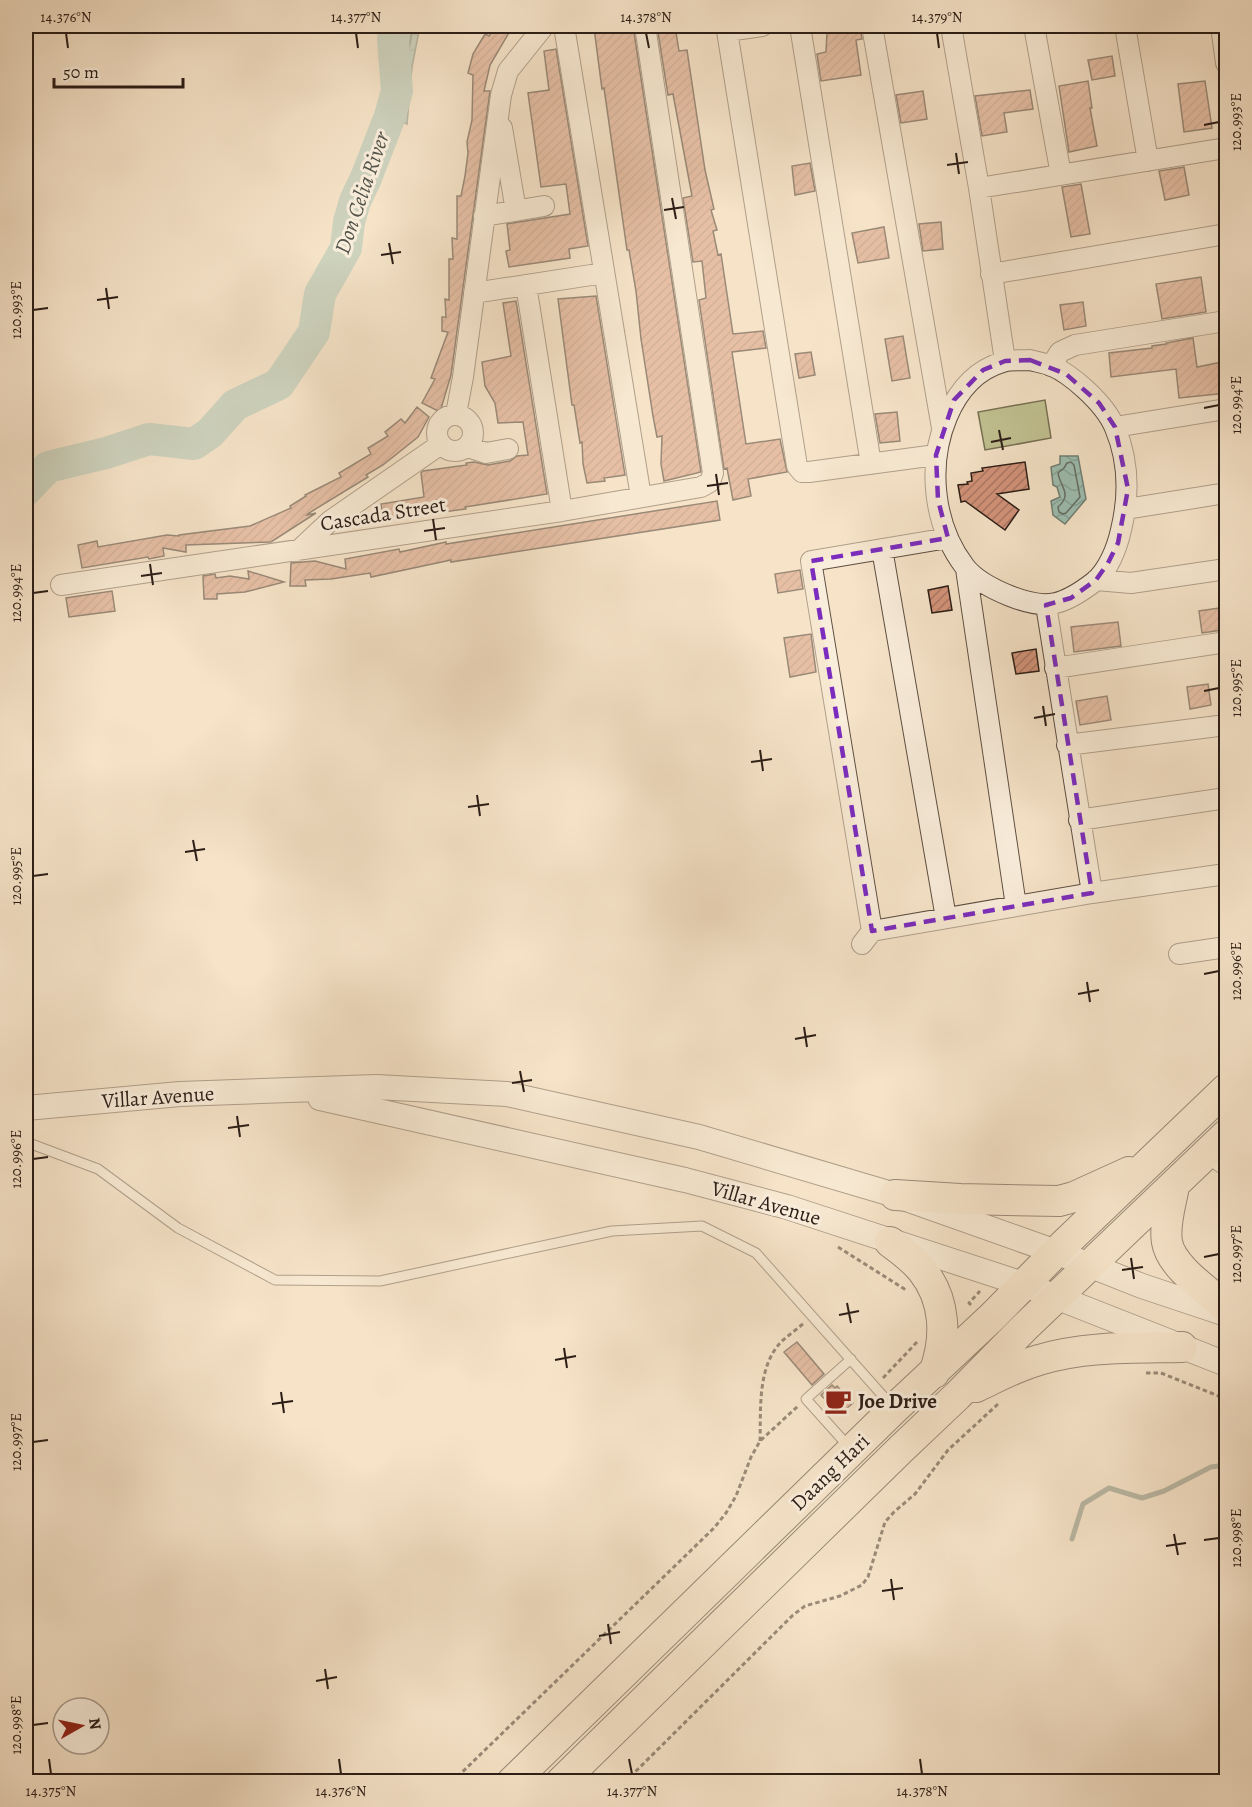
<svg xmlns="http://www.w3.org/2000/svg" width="1252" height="1807" viewBox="0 0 1252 1807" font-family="Alegreya,serif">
  <defs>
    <pattern id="water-waves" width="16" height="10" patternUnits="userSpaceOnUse" patternTransform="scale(1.5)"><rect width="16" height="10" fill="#9dbeb1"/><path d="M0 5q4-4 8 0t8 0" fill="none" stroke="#87a398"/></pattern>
    <pattern id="building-hatch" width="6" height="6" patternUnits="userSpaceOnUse" patternTransform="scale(1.5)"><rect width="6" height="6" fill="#d3937a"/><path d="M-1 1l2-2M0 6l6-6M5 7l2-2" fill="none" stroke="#ab7763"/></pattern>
  </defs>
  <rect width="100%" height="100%" fill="#f6e3c8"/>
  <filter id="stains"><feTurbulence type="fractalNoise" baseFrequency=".00333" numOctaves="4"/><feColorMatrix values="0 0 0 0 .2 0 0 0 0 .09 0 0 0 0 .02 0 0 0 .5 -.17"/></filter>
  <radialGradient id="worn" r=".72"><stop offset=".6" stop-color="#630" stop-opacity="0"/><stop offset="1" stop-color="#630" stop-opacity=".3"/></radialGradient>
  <path fill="#c2c292" stroke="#767054" stroke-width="1.5" d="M 1045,400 L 1051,438 L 985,450 L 978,412 Z"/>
  <path fill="url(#water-waves)" stroke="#6f7e73" stroke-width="1.5" d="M 382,26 L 420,26 L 412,67 L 407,124 L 390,116 L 383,70 Z
    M 1060,456 L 1078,456 L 1086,499 L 1065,524 L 1053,515 L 1051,501 L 1060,497 L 1057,487 L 1053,485 L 1051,467 L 1060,464 Z"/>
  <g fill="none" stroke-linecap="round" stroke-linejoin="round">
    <path stroke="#646e64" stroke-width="1.5" d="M 388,26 L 389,70 L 395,110 L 400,113 L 403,111 L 406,66 L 413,26
      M 1071,462 L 1074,465 L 1080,497 L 1066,513 L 1063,514 L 1059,512 L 1058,507 C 1073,494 1060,487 1058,473 L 1064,468 L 1067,463 Z"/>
    <path stroke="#6f7e73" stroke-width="5" d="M 1072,1539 L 1083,1504 L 1109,1488 L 1142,1498 L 1164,1491 L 1211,1467 L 1226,1465"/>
    <path stroke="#9dbeb1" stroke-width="32" d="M 26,490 L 48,467 L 106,453 L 149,439 L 194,444 L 210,433 L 235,405 L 279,384 L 314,332 L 320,294 L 346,248 L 349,222 L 355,201 L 366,178 L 390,116 L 397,91 L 393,40 L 394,26"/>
  </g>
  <path fill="url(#building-hatch)" stroke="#2b1d16" stroke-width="1.5" d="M 496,26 L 513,26 L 490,65 L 484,91 L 490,91 L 451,375 L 440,412 L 422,403 L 435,379 L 431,378 L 448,332 L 442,331 L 442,317 L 446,317 L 445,299 L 449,300 L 449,259 L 453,259 L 452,238 L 457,239 L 457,196 L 461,196 L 465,176 L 468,153 L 467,142 L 472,120 L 473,75 L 468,73 L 473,54 L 485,34 L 489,36 Z
    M 612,26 L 612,28 L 633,26 L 701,472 L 664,481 L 661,464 L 662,436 L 657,437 L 653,416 L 641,339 L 636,291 L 629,250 L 627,250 L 604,88 L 602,89 L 594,28 Z
    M 657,26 L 675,26 L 679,51 L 687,50 L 705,170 L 714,209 L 711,210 L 717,230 L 713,231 L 718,255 L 721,254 L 733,334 L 763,331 L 766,348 L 732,352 L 746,444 L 780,439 L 787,472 L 748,479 L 751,496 L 733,500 L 727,468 L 724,469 L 699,300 L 706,298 L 702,261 L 693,262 L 683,198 L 692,196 L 673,94 L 668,95 Z
    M 858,26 L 860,26 L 862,39 L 856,40 L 861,75 L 821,81 L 817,54 L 826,52 L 827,32 Z
    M 556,49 L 588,246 L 569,249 L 570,258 L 509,267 L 506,251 L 510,250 L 507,224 L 570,214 L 566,184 L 541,187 L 528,93 L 549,90 L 544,51 Z
    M 1112,56 L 1115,76 L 1092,80 L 1088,60 Z
    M 1088,81 L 1092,108 L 1090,108 L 1097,146 L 1069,152 L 1059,86 Z
    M 1205,81 L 1212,128 L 1184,132 L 1178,84 Z
    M 1030,90 L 1033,109 L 1004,113 L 1007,132 L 982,136 L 975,96 Z
    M 923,91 L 927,119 L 901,123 L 896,95 Z
    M 810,163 L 815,191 L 795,195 L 792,166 Z
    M 1184,167 L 1189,195 L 1165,200 L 1159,171 Z
    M 1081,184 L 1090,234 L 1071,237 L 1062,187 Z
    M 941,222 L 943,249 L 923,251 L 919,224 Z
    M 884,227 L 889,258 L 858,263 L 852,233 Z
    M 1201,277 L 1206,312 L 1162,319 L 1156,284 Z
    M 596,296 L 625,475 L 604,478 L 605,481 L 587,483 L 583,464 L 582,442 L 580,443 L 574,405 L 572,405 L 558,299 Z
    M 516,301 L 547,494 L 465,507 L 466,509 L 383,520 L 381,504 L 424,497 L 421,473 L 423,471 L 467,465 L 466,463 L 474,462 L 488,465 L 510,461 L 517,456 L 528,455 L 523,422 L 498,423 L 495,403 L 485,386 L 482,362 L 511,356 L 503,303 Z
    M 1083,302 L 1086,326 L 1064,330 L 1060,305 Z
    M 903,336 L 910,378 L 892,381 L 885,339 Z
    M 1193,338 L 1197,367 L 1227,361 L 1227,393 L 1179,398 L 1176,369 L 1111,377 L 1109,353 L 1152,348 L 1152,346 L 1166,344 L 1166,343 Z
    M 811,352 L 815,375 L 799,378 L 795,354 Z
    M 417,407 L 429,417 L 418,437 L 383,465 L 366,475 L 368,477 L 309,513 L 307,515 L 316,513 L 271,542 L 186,545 L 186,552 L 163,548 L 164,556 L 149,559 L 148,557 L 82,568 L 78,545 L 97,541 L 98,547 L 167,535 L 179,536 L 179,535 L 250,526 L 291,508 L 290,506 L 306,496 L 305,495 L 341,477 L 339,473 L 371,454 L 368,448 L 388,436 L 385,432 L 401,419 L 405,423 Z
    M 897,412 L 900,441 L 880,443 L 875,414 Z
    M 1025,462 L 1029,489 L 997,494 L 1019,510 L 1005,530 L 965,501 L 961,502 L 958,485 L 968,484 L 967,482 L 972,481 L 971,473 L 983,471 L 982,468 Z
    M 717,501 L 720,520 L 451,562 L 451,560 L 371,577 L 370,573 L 331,579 L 305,580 L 306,586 L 290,586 L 291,563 L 315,561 L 346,569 L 345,559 L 399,549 L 400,552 L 446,542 L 446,544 Z
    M 800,570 L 803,589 L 778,593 L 775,574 Z
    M 248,571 L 284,582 L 245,592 L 217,594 L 217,599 L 204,599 L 203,576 L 215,574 L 216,578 L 230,576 L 249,579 Z
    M 948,586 L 952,610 L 932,613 L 928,590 Z
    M 112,591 L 115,611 L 69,617 L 66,598 Z
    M 1219,608 L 1222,630 L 1202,633 L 1199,611 Z
    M 1118,622 L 1121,646 L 1074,652 L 1071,627 Z
    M 811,634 L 816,672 L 790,677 L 784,638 Z
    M 1036,649 L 1039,671 L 1016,674 L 1012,653 Z
    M 1208,684 L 1211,705 L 1190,709 L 1187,687 Z
    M 1107,696 L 1111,720 L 1080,725 L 1076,701 Z
    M 797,1342 L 824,1374 L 812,1385 L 784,1352 Z
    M 832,1385 L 835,1388 L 837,1386 L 853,1403 L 839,1415 L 821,1395 Z"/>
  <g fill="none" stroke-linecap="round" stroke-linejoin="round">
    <defs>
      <path id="service" d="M 26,1142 L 98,1169 L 178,1228 L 275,1280 L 380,1281 L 612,1231 L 702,1226 L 756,1253 L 891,1405
        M 1206,1158 L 1226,1172
        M 849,1447 L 806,1399 L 851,1359"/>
      <path id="minor" d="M 564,26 L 641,497
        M 762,26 L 727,31 L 797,466 L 802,472 L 809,472 L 936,455
        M 800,26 L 871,464
        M 872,26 L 942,428
        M 951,26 L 979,188 L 1005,361
        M 1034,26 L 1061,175
        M 1125,26 L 1148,161
        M 1221,26 L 1226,63
        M 502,128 L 516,211
        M 979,188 L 1226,148
        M 484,216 L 544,206
        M 991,274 L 1226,234
        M 526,285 L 562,511
        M 474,293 L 604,273
        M 1030,360 C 1037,362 1045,363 1052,366 C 1064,371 1075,380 1085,389 C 1097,400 1109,413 1115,428 C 1129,461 1129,497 1121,530 C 1117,548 1108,571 1094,582 C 1064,605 1047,611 1010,596 C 995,590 976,581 965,567 C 933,525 927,465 947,417 C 958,391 975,370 1003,362 C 1011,359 1021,361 1030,360 Z
        M 1051,366 L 1060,352 L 1075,345 L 1226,321
        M 456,414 L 463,377 L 501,95 L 508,71 L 544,26
        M437 433a18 18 0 1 1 36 0a18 18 0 1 1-36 0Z
        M 1115,427 L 1226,409
        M 468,447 L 486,453 L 508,449
        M 1126,509 L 1226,493
        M 882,549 L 946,918
        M 298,551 L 330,521 L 441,444
        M 966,569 L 1016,906
        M 1096,580 L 1131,583 L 1226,569
        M 61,585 L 562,511 L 701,487 L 710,482 L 713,473 L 645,26
        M 1046,605 L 1092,893
        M 1055,668 L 1226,642
        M 1067,745 L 1226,725
        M 1079,820 L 1226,798
        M 872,931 L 811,561 L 948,538
        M 862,944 L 872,931 L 1092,893 L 1226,874
        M 1179,954 L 1226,947"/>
      <path id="tertiary" d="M 320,1098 L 685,1180 L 787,1207 L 1023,1284 L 1226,1364
        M 26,1108 L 180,1094 L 376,1087 L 507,1094 L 699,1137 L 895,1195 L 1056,1252 L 1142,1286 L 1226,1314"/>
      <path id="primary" d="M 1174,1186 C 1171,1204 1164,1224 1167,1242 C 1171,1267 1208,1291 1226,1307
        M 895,1195 L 960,1199 L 1059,1201 L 1074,1197 L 1129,1172
        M 890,1242 C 901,1250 913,1259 922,1270 C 946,1300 947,1338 934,1373
        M 976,1387 C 997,1377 1017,1366 1039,1360 C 1085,1346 1135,1348 1182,1347
        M 512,1782 L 894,1409 L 992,1317 L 1056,1252 L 1226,1089
        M 561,1782 L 900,1450 L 957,1396 L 1024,1328 L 1226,1135"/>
    </defs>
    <use href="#service" stroke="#5e4e42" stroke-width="11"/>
    <use href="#minor" stroke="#5e4e42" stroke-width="22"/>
    <use href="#tertiary" stroke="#5e4e42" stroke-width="26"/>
    <use href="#primary" stroke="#2b1d16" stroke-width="32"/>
    <path stroke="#2b1d16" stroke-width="3" stroke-dasharray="4.5 3" stroke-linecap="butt" d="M 838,1247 L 906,1290
      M 971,1305 L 969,1303 L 980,1291
      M 1146,1373 L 1161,1373 L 1226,1399
      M 883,1378 L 917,1342
      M 760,1441 C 761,1409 757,1366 782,1341 C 789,1335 797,1329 804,1323
      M 452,1782 L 714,1528 L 726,1513 L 736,1496 L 751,1457 L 760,1441 L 798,1406
      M 625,1782 L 793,1615 L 805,1606 L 840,1596 L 862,1585 L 868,1577 L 885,1522 L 894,1512 L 915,1494 L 948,1450 L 998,1404"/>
    <use href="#service" stroke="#f9eddb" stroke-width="9"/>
    <use href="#minor" stroke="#f9eddb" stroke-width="20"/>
    <use href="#tertiary" stroke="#f9eddb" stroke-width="24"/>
    <use href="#primary" stroke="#f6e3c8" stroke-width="30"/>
  </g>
  <path d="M0 0H1252V1807H0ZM 1030,360 L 1066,374 L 1099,403 L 1115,427 L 1128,489 L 1118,543 L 1108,563 L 1096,580 L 1071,598 L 1046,605 L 1092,893 L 872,931 L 811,561 L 948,538 L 938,500 L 936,455 L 954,400 L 983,370 L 1005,361 Z" fill="#f6e3c8" fill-opacity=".55" fill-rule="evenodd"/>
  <path fill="none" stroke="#7b2cbf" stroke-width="4.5" stroke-dasharray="12 8" stroke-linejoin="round" d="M 1030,360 L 1066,374 L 1099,403 L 1115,427 L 1128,489 L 1118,543 L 1108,563 L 1096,580 L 1071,598 L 1046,605 L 1092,893 L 872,931 L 811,561 L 948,538 L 938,500 L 936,455 L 954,400 L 983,370 L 1005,361 Z"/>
  <path fill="none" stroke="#2b1d16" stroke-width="2" d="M 66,33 L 68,48M 356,33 L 358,48M 646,33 L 649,48M 937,33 L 939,48M 1204,125 L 1219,122M 956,153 L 959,174M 947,165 L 968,162M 672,198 L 676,219M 664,210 L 684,207M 389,243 L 393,264M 381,255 L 401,252M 106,288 L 109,309M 97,300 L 118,297M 33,310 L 48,308M 1204,408 L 1219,405M 999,430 L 1003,450M 991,442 L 1011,438M 716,474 L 719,495M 707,486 L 728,483M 433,519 L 436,540M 424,531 L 445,528M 150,564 L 153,585M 141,576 L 162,573M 33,593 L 48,591M 1204,691 L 1219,688M 1043,706 L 1046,726M 1034,718 L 1055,714M 760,750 L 763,771M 751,762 L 772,759M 477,795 L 480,816M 468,807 L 489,804M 193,840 L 197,861M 185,852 L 205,849M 33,876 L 48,874M 1204,974 L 1219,971M 1087,982 L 1090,1002M 1078,994 L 1099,990M 804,1027 L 807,1047M 795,1039 L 816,1035M 520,1071 L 524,1092M 512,1083 L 532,1080M 237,1116 L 240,1137M 228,1128 L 249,1125M 33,1159 L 48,1157M 1204,1257 L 1219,1254M 1131,1258 L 1134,1279M 1122,1270 L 1143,1267M 847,1303 L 851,1323M 839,1315 L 859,1311M 564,1348 L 567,1368M 555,1360 L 576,1356M 281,1392 L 284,1413M 272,1404 L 293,1401M 33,1442 L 48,1440M 1174,1534 L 1178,1555M 1204,1540 L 1219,1538M 1166,1546 L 1186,1543M 891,1579 L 894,1600M 882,1591 L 903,1588M 608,1624 L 611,1644M 599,1636 L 620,1632M 325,1669 L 328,1689M 316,1681 L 337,1677M 33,1725 L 48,1723M 49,1759 L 51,1774M 339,1759 L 341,1774M 629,1759 L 632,1774M 920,1759 L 922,1774"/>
  <defs>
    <symbol id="cafe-bare" viewBox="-9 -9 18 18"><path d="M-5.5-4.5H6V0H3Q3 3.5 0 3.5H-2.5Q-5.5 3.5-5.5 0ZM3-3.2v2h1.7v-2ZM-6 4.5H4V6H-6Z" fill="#8f2418" stroke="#f9eddb" stroke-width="2.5" paint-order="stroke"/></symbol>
  </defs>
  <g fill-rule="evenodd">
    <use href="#cafe-bare" x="819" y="1382" width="38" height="38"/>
  </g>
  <g text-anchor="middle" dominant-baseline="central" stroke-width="6" stroke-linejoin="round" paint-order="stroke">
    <g font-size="21" fill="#2b1d16" stroke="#f9eddb">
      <text transform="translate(383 514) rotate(-9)">Cascada Street</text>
      <text transform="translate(158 1097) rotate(-4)">Villar Avenue</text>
      <text transform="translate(766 1203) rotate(16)">Villar Avenue</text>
      <text transform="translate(830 1472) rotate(-44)">Daang Hari</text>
    </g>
    <g font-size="21" font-weight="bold" fill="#2b1d16" stroke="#f9eddb" text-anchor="start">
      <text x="858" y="1401">Joe Drive</text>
    </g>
    <g font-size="22" font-style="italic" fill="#53554c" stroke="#f9eddb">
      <text transform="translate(362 193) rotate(-71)">Don Celia River</text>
    </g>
  </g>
  <rect width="1252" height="1807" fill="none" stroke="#f6e3c8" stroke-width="66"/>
  <g transform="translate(81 1726) rotate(81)"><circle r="28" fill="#f9eddb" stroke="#a79a8c" stroke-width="1.5"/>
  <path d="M0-4.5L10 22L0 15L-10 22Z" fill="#8f2418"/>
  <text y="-9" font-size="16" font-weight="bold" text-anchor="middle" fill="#2b1d16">N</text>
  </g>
  <path d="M54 78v9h129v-9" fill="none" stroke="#2b1d16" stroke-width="3"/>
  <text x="63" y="78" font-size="18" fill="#2b1d16" stroke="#f9eddb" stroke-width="4.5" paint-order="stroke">50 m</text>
  <rect x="33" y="33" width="1186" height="1741" fill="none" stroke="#2b1d16" stroke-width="2"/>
  <g font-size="15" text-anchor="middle" fill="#2b1d16">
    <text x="66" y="22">14.376°N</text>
    <text x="356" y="22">14.377°N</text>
    <text x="646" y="22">14.378°N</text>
    <text x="937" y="22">14.379°N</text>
    <text transform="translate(1236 122) rotate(-90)" y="5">120.993°E</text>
    <text transform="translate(16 310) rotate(-90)" y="5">120.993°E</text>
    <text transform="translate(1236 405) rotate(-90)" y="5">120.994°E</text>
    <text transform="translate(16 593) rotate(-90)" y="5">120.994°E</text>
    <text transform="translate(1236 688) rotate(-90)" y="5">120.995°E</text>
    <text transform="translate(16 876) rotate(-90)" y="5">120.995°E</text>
    <text transform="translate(1236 971) rotate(-90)" y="5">120.996°E</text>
    <text transform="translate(16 1159) rotate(-90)" y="5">120.996°E</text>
    <text transform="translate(1236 1254) rotate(-90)" y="5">120.997°E</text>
    <text transform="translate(16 1442) rotate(-90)" y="5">120.997°E</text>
    <text transform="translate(1236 1538) rotate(-90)" y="5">120.998°E</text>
    <text transform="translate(16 1725) rotate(-90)" y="5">120.998°E</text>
    <text x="51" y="1796">14.375°N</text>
    <text x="341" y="1796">14.376°N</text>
    <text x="632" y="1796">14.377°N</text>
    <text x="922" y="1796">14.378°N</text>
  </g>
  <rect width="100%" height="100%" filter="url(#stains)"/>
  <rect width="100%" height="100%" fill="url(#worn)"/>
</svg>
